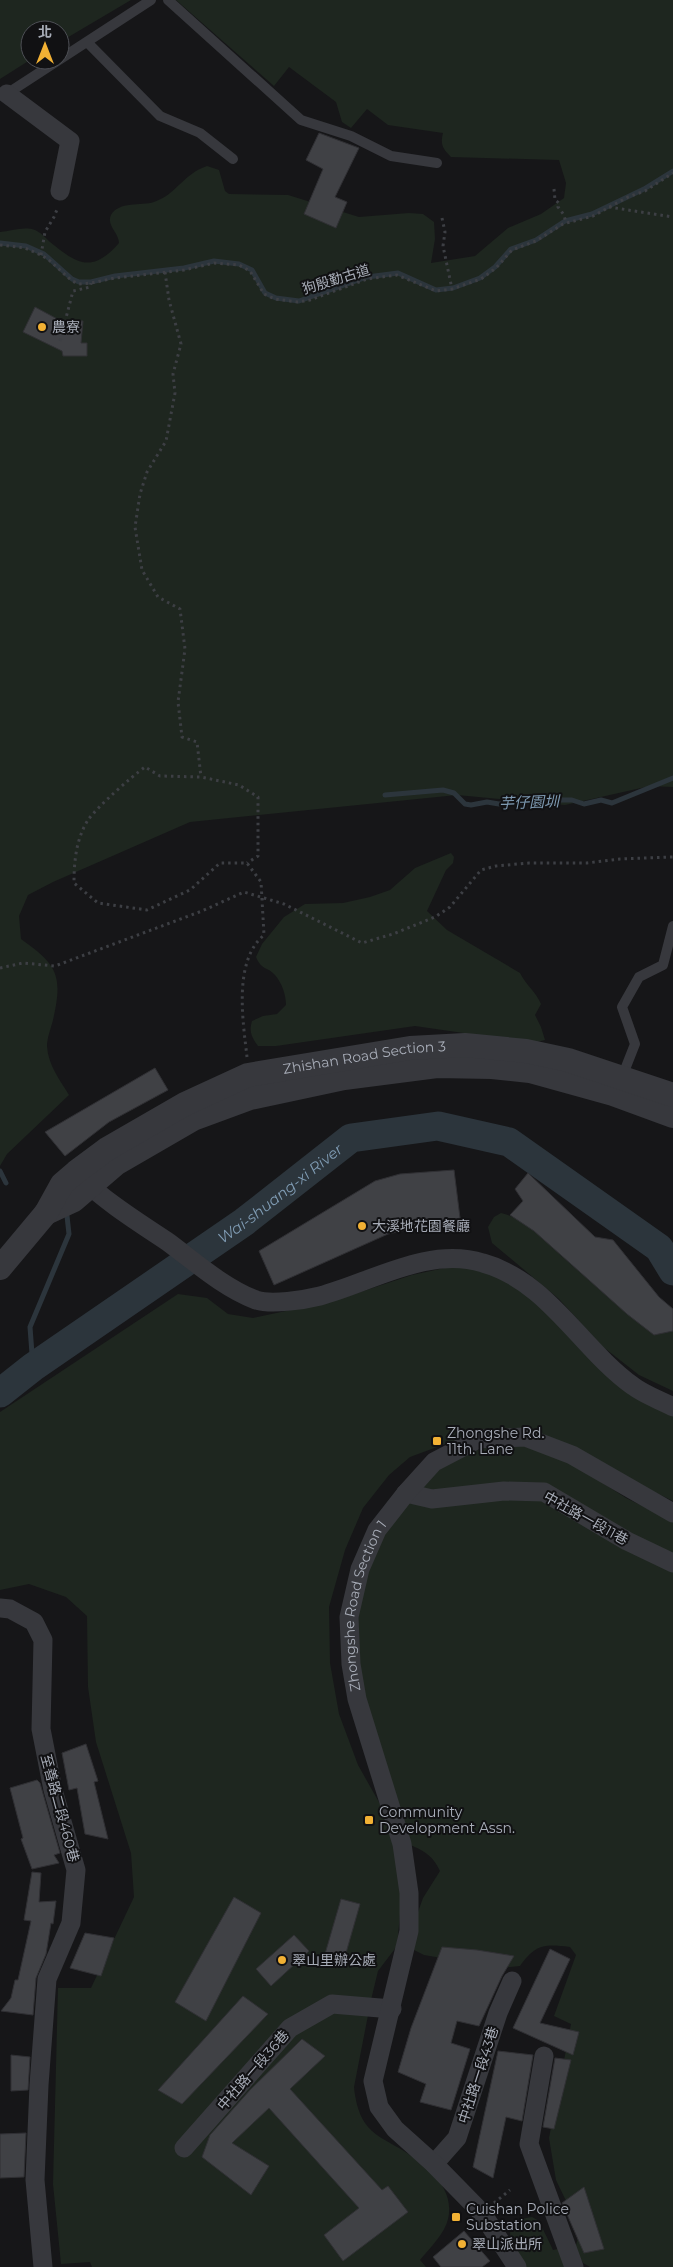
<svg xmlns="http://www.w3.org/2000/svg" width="673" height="2267" viewBox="0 0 673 2267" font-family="Montserrat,'Noto Sans TC',sans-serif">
  <rect width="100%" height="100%" fill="#161618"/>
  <path fill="#1e261f" d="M 0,0 L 131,0 L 60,42 L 60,30 L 30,30 L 30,60 L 0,79 Z
    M 176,0 L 673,0 L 673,787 L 650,786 L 565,805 L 457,795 L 190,822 L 53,882 L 28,895 L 19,916 L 21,939 C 58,965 63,976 53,1020 C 51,1028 47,1038 47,1046 C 48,1065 60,1080 69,1095 L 7,1154 L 0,1166 L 0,232 C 11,231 24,226 35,230 C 40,232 46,238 50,242 C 77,264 92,274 119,243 C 119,233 106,225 111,215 C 119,201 141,206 154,202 C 177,194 183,174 207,166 L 219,170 L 225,191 L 229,194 L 288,195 L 359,217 L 409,213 L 423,214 L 434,222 L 435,239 L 431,263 L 475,256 L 508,228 L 541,214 L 564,198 L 566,183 L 559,160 L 451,157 C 443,149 440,145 443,133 L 388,125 L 367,109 L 351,128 L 342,122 L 336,102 L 289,67 L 274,86 Z
    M 451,853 L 454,857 L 453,863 L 446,870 L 427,911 L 447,930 L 520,973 C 526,985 536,992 541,1004 L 535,1015 L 541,1027 L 545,1040 L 533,1043 L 415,1026 L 276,1046 L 258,1046 C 251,1037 249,1031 252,1021 L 263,1016 L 277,1014 L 286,1005 C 286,995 282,983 275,975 C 267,966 262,971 256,957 L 262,944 L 284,917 L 305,904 L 343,903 L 370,897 L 390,890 L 415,868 Z
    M 501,1213 C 527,1219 547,1243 566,1260 C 595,1285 623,1311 654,1335 L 673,1331 L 673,1391 L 639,1375 L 602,1346 L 559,1299 L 492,1243 L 488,1227 L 494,1217 Z
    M 449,1267 L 479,1269 L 515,1284 L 673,1413 L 673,1501 L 605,1468 L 482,1433 L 456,1440 L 410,1457 L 389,1475 L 363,1508 L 345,1550 L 329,1607 L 330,1663 L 339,1714 L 358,1765 L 380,1804 L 399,1863 L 402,1893 L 397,1946 L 378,1971 L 371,2000 L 354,2087 C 355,2098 358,2113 365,2123 C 372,2134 388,2142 399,2148 C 423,2163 456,2186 448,2219 C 445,2233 430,2248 420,2260 L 426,2267 L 92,2267 L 90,2262 L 61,2264 L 53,2184 L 58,1988 L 91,1988 L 134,1897 L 131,1853 L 96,1742 L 88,1687 L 87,1616 L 66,1597 L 29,1584 L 0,1590 L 0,1412 L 178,1294 L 207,1298 L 228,1314 L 253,1318 L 333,1301 L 412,1275 Z
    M 520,1445 L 567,1460 L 626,1498 L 673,1521 L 673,2267 L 590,2267 L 583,2263 L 575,2249 L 580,2230 L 556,2180 L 549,2138 L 571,2024 L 554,2016 L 576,1955 L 570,1947 C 544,1944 536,1944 520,1966 L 500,1968 L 424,1955 L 414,1950 L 418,1912 L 423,1898 L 440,1871 C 433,1856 425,1851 410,1845 L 356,1666 L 355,1630 L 362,1585 L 377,1544 L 402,1507 L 439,1470 L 467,1453 L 489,1447 Z
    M 532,2217 L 539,2221 L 553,2250 L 563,2248 L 570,2267 L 523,2267 C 513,2246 496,2221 532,2217 Z"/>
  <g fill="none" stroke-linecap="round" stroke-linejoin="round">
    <path stroke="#2c353c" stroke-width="5" d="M 0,243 L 26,246 L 44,254 L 72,279 L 79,282 L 91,282 L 115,276 L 184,268 L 214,261 L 239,264 L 252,270 L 265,293 L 276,298 L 299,301 L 367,277 L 398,273 L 436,290 L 453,288 L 480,278 L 495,267 L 511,249 L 536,240 L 565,221 L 592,214 L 644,189 L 673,171
      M 385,795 L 443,790 L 454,793 L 465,804 L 471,805 L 487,802 L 499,804 L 553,800 L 572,800 L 584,804 L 601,800 L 612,803 L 673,778
      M 0,1171 L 6,1183
      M 33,1367 L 30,1327 L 69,1234 L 67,1216"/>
    <path stroke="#2c353c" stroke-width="29" id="s1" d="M 0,1393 L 33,1367 L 244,1222 L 351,1138 L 438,1126 L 509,1142 L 659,1248 L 673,1271"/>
  </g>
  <path fill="#404145" stroke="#303034" d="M 319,133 L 359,148 L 335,197 L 347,202 L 336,228 L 304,214 L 323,169 L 306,160 Z
    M 35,307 L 61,321 L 83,321 L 81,343 L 87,343 L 87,356 L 63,356 L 62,351 L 23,332 Z
    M 155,1068 L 168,1090 L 109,1122 L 65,1156 L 45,1132 Z
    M 454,1170 L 460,1218 L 388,1234 L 274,1285 L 259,1251 L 375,1181 L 400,1174 Z
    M 528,1173 L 595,1237 L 613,1240 L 659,1297 L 673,1309 L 673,1331 L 654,1335 L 627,1314 L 534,1231 L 510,1215 L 523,1201 L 515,1189 Z
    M 86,1744 L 98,1781 L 94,1782 L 108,1839 L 85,1834 L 77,1788 L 69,1790 L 62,1753 Z
    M 37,1780 L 40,1783 L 60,1853 L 54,1855 L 59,1863 L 32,1869 L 21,1839 L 23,1838 L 10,1788 Z
    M 32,1872 L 41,1873 L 39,1902 L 56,1901 L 53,1924 L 51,1923 L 46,1954 L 36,1978 L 33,2015 L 1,2011 L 11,1998 L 15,1980 L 18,1980 L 31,1921 L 24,1920 Z
    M 234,1897 L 261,1913 L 206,2021 L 175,2002 Z
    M 341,1899 L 360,1904 L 344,1960 L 325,1954 Z
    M 85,1933 L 114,1938 L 101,1976 L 70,1968 Z
    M 294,1935 L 309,1951 L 271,1986 L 256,1969 Z
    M 442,1947 L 477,1950 L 514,1956 L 502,1976 L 479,2026 L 457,2021 L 451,2043 L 470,2049 L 451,2110 L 420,2102 L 426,2084 L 398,2072 L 411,2028 Z
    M 550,1949 L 570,1959 L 540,2023 L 579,2032 L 573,2055 L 513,2028 Z
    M 243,1996 L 268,2014 L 182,2104 L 158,2090 Z
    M 302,2039 L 325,2056 L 290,2089 L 382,2190 L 388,2186 L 408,2212 L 343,2261 L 324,2235 L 359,2208 L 269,2108 L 232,2143 L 269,2166 L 251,2195 L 202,2157 L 210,2135 L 250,2090 Z
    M 498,2051 L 533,2055 L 522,2121 L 506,2117 L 493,2178 L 473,2167 Z
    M 11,2055 L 30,2057 L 28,2090 L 11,2091 Z
    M 555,2058 L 571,2060 L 554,2129 L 543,2127 Z
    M 26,2133 L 24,2177 L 0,2178 L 0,2134 Z
    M 584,2187 L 604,2249 L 584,2253 L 562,2203 Z
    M 464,2231 L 490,2261 L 482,2267 L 441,2267 L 433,2257 Z"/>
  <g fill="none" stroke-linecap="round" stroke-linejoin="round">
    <path stroke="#3d3f44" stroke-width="3" stroke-dasharray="2.5 4" stroke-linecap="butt" d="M 554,189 L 555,200 L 559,203 L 558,207 L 564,215 L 566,223
      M 609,207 L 673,217
      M 442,218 L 445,232 L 443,246 L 452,289
      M 0,245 L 25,248 L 41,255 L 49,260 L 72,281 L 79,284 L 91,283 L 115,278 L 184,270 L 214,263 L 239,265 L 250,271 L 264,294 L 275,299 L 298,302 L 310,300 L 367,279 L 397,275 L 436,291 L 452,289 L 481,279 L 496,268 L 512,250 L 536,241 L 563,224 L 593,216 L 628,197 L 645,191 L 673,173
      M 41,255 L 45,232 L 54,217 L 58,207
      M 165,272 L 169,300 L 181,344 L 173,374 L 175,393 L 166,441 L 147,472 L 140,494 L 135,527 L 142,570 L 158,597 L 180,609 L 185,649 L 178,702 L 182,737 L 197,742 L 201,777
      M 60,341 L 73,291 L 90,287 L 91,283
      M 0,968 L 23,963 L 55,966 L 202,911 L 244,892 L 284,904 L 362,943 L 393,934 L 435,917 L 450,907 L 481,870 L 496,866 L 529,863 L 587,863 L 620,859 L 673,857
      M 247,1057 C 243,1021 233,961 264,935 L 261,882 L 247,863 L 220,863 L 190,890 L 147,910 L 98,903 L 74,883 C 74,862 76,839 88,820 C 97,807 131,777 145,767 L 160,776 L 201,777 L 239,785 L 258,797 L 258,856 L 247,863
      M 494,2203 L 510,2190"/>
    <path stroke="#37383d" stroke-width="10" d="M 168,0 L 301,120 L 351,136 L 391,156 L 437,163
      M 87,42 L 160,116 L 200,133 L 233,159
      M 5,95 L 151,0
      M 622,1077 L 635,1044 L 622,1007 L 639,977 L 663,965 L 673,926"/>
    <g stroke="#37383d" stroke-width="19">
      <path d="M 7,94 L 70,141 L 60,191"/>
      <path d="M 80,1177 C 106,1202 138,1222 168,1242 C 195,1262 224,1288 256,1300 C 271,1305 304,1300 320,1296 C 372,1282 428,1246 483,1263 C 548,1281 581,1349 633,1386 C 645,1395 660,1400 673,1407"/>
      <path d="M 406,1493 L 432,1499 L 504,1491 L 544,1492 L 627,1541 L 673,1563"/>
      <path d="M 0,1608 L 10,1609 L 34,1622 L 43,1640 L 41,1729 L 53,1790 L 76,1870 L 71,1923 L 47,1979 L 39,2085 L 35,2180 L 43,2267"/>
      <path d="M 544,2056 L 529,2144 L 574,2267"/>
      <path d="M 184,2148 L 290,2028 L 332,2004 L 392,2009"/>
      <path d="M 434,2164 L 457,2138 L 498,2013 L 512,1981"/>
      <path id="s2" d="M 517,2267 L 482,2213 L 434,2164 L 395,2129 L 379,2107 L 373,2081 L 409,1931 L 409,1893 L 402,1844 L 357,1699 L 351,1664 L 349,1617 L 360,1569 L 377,1530 L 406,1493 L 434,1462 L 478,1439 L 525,1437 L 572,1455 L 673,1513"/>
    </g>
    <g stroke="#37383d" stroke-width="24">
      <path d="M 46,1213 L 74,1200 L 117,1163 L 193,1119 L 250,1098 L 344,1078 L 437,1066 L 492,1067 L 530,1071 L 613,1094 L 673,1116"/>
      <path id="s3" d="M 0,1268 L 46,1213 L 62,1184 L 76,1172 L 107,1149 L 185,1104 L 248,1075 L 410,1048 L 465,1045 L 526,1051 L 568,1060 L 673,1095"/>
    </g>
  </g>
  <g fill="#f2b134" stroke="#111113" stroke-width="2">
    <circle cx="42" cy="327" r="5"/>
    <circle cx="362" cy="1226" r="5"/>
    <rect x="432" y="1436" width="10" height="10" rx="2.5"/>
    <rect x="364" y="1815" width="10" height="10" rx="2.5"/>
    <circle cx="282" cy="1960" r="5"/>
    <rect x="451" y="2212" width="10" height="10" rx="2.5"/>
    <circle cx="462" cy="2244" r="5"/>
  </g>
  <g text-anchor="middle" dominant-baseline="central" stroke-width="4" stroke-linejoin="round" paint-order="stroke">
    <g font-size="14" fill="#a8adb8" stroke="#111113">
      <text transform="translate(336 279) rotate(-17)">狗殷勤古道</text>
      <text stroke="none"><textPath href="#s3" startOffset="439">Zhishan Road Section 3</textPath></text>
      <text transform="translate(586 1518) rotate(29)">中社路一段11巷</text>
      <text stroke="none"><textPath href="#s2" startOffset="729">Zhongshe Road Section 1</textPath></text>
      <text transform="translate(60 1808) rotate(75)">至善路二段460巷</text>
      <text transform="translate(253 2070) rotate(-49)">中社路一段36巷</text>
      <text transform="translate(478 2075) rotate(-72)">中社路一段43巷</text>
    </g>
    <g font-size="14" fill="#a8adb8" stroke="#111113" text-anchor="start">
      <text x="52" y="327">農寮</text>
      <text x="372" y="1226">大溪地花園餐廳</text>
      <text x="447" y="1433">Zhongshe Rd.<tspan x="447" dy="16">11th. Lane</tspan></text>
      <text x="379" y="1812">Community<tspan x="379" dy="16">Development Assn.</tspan></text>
      <text x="292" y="1960">翠山里辦公處</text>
      <text x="466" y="2209">Cuishan Police<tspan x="466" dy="16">Substation</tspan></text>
      <text x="472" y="2244">翠山派出所</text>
    </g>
    <g font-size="15" font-style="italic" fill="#7f9bb3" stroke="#111113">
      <text transform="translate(529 802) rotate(-2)">芋仔園圳</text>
      <text stroke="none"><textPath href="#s1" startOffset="344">Wai-shuang-xi River</textPath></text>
    </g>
  </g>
  <g transform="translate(45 45)"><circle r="24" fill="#111113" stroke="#4d4f55"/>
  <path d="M0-4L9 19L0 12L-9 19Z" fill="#f2b134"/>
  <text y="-8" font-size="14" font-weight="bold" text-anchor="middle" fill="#a8adb8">北</text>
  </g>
</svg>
